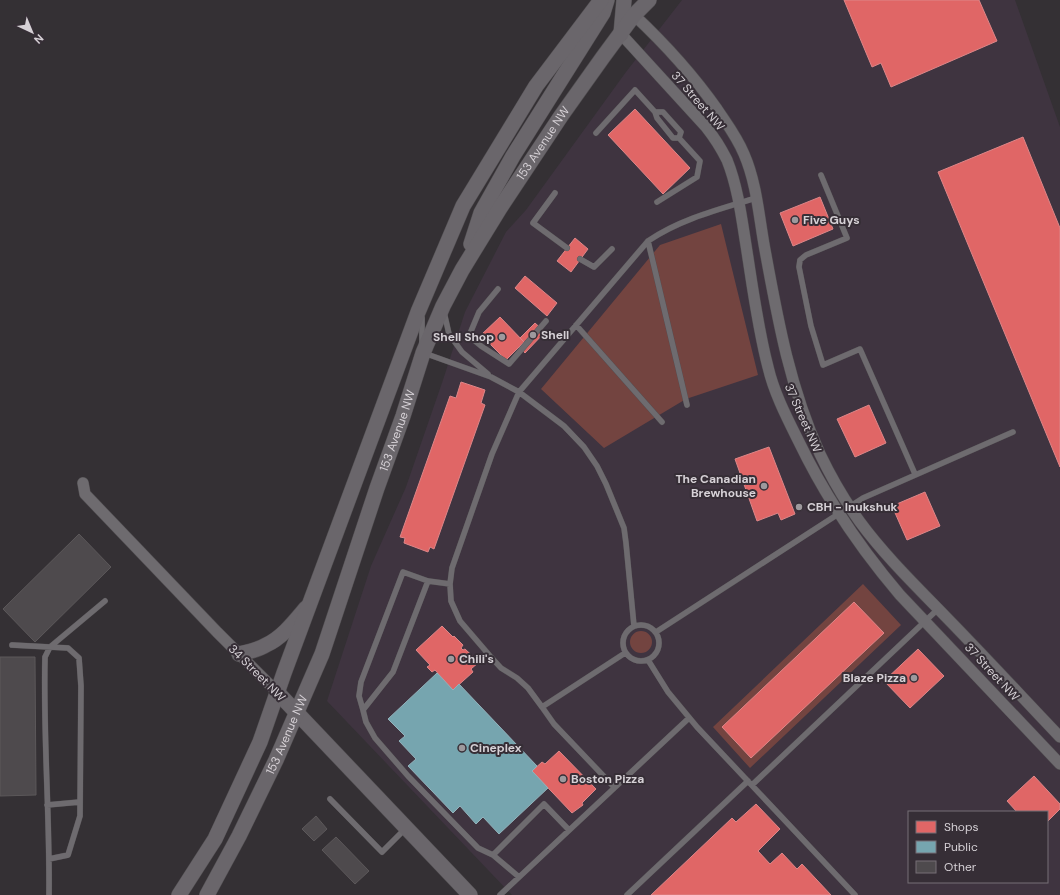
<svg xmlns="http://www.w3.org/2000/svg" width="1060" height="895" viewBox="0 0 1060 895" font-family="'DM Sans',sans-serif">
  <rect width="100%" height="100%" fill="#343034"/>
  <path fill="#3f3440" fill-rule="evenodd" d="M 682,0 L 1015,0 L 1060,127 L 1060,895 L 512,895 L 327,701 L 371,566 L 406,487 L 442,383 L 465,312 L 506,232 L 526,210 L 626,72 ZM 909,812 L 1047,812 L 1047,882 L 909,882 Z"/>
  <path fill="#734440" d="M 721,224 L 758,375 L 686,399 L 604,448 L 541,389 L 660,245 Z
    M 863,584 L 901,625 L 750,768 L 713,727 Z
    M630 642a11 11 0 1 1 22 0a11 11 0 1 1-22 0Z"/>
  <path fill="#e06666" stroke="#dd8688" d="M 844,0 L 979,0 L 997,41 L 891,87 L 881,63 L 872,67 Z
    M 635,109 L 690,168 L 663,194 L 608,135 Z
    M 1023,137 L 1060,228 L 1060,467 L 938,172 Z
    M 820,197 L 833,229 L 793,246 L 780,213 Z
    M 575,238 L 588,249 L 571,272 L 557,261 Z
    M 525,276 L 557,303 L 547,316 L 515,288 Z
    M 500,317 L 524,342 L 506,360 L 481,335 Z
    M 535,323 L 545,332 L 525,353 L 519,347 L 524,342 L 520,338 Z
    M 461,382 L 485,390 L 481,403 L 485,405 L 434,549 L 430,547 L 428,552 L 404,543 L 405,538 L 400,537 L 450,396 L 456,398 Z
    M 869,405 L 886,443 L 855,457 L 837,419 Z
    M 769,447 L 795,514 L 781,520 L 778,513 L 757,521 L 735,459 Z
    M 925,492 L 940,526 L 907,540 L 892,506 Z
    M 854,602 L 884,633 L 751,758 L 722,727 Z
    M 442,626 L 453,637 L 454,636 L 463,645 L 461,648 L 463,650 L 465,649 L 479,662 L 471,669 L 473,672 L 453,690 L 435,670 L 432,672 L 427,667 L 430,665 L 416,650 Z
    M 918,649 L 944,676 L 910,708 L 884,681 Z
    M 559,751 L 596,789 L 582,803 L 583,805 L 572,813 L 532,771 L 542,762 L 545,764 Z
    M 1034,776 L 1060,804 L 1060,809 L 1047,822 L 1047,812 L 1017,812 L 1007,801 Z
    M 756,804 L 780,829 L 758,851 L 770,864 L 782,853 L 797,869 L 802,864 L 831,895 L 651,895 L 732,818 L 736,822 Z"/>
  <path fill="#76a5af" stroke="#93b2bb" d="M 437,673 L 453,690 L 459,684 L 537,766 L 532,771 L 548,788 L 499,834 L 483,817 L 476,824 L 460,806 L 453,813 L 408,766 L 416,759 L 399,741 L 405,736 L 388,719 Z"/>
  <path fill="#4e4a4d" stroke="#5c585a" d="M 79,534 L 111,567 L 35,642 L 3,609 Z
    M 0,657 L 35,657 L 36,795 L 0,796 Z
    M 316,816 L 327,829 L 314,841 L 302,829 Z
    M 336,837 L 369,871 L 355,884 L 322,850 Z"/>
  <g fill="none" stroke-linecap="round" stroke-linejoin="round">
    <defs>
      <path id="lane" d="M 655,112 L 663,112 L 681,132 L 679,138
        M 596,133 L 635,90 L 655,112 L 657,118 L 673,138 L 679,138 L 700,161 L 697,177 L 657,202
        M 821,175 L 847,238 L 806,255 L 800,260 L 799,267 L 811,326 L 823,365 L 860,349 L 915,474
        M 555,193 L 533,223 L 567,248
        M 648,241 L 687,405
        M 580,259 L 594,267 L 612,249
        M 498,289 L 479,312 L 469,336 L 481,346 L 509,364 L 546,321
        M 444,312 L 449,334 L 462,352 L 488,374
        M 422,318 L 422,345
        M 576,325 L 662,422
        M 424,353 L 491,377 L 519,392 L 564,426 L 584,447 L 597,466 L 606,484 L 624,528 L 626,543 L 634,626
        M 428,581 L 393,672 L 363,710 L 359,696 L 361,682 L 403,572 L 428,581 L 450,584
        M623 643a18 18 0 1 1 36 0a18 18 0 1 1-36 0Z
        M 656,632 L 863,498 L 1013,432
        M 12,645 L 68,648 L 79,658 L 81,686 L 80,816 L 68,855 L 49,859
        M 625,653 L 542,707 L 528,688 L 517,678 L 501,668 L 490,656 L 460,621 L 451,601 L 450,584 L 452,568 L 492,454 L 519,392 L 648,241 C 680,219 720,209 756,198
        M 648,660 L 668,692 L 697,727 L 855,895
        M 542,707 L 554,724 L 614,787
        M 363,710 L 366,722 L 375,738 L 408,776 L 478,848 L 493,855
        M 752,785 L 938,609
        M 330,799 L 382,852 L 406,828
        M 47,805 L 80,802
        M 519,877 L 493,855 L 544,804 L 569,830
        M 49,895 C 50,816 43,737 45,657 L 50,647 L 105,601
        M 500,895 L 689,718
        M 627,895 L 748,781"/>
      <path id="street" d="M 634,15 C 665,44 693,75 717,109 C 727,124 737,137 744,154 C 757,184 759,218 765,250 C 778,321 790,388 820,454 C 831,477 845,501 860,522 C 885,556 917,587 947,618 C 985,657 1022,697 1060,737
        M 621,34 L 706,127 C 714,137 721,148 727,160 C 737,185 741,213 745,239 C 752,282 757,325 768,367 C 774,393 787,418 799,442 C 826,498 860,548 900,595 L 1060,764
        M 83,483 L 85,494 L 217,632 L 278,693"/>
      <g id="secondary">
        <path d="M 621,34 L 624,0"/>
        <path d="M 471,244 L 481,213 L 513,156 L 603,13 L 607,0"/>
        <path d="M 239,654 C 248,652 258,650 266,645 C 282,638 295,621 306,608"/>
        <path d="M 278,693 L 470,895"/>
        <path d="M 179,895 L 215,839 L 260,742 L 284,673 L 418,312 L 463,206 L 536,86 L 601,0"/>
        <path id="s1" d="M 207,895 L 239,836 L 276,760 L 322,654 L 377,488 L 403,416 L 423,353 L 443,306 L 462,270 L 500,208 L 561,116 L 603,57 L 634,15 L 649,0"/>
      </g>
    </defs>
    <use href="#lane" stroke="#504d50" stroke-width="6"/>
    <use href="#street" stroke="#504d50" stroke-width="12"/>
    <use href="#secondary" stroke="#504d50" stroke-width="16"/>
    <use href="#lane" stroke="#6e6b6f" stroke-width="5.5"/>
    <use href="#street" stroke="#6e6b6f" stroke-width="11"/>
    <use href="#secondary" stroke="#6a666b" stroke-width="15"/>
  </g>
  <g fill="#9d999d" stroke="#362e36" stroke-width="1.5">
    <circle cx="795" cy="220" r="4"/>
    <circle cx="533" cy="335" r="4"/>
    <circle cx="502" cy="337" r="4"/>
    <circle cx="764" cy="486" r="4"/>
    <circle cx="799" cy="507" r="4"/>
    <circle cx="451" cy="659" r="4"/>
    <circle cx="914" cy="678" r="4"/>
    <circle cx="462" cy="748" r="4"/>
    <circle cx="563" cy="779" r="4"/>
  </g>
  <g text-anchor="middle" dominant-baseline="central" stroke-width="4" stroke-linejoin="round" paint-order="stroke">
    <g font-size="12" fill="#d6d1d6" stroke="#362e36">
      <text transform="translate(698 101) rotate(49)">37 Street NW</text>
      <text stroke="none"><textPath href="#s1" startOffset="827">153 Avenue NW</textPath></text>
      <text transform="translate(803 418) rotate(66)">37 Street NW</text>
      <text stroke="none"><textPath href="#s1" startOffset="503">153 Avenue NW</textPath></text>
      <text transform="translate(992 672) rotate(47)">37 Street NW</text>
      <text transform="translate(257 673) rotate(45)">34 Street NW</text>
      <text stroke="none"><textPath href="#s1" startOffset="179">153 Avenue NW</textPath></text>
    </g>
    <g font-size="12" font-weight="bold" fill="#d6d1d6" stroke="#362e36" text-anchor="start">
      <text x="803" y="220">Five Guys</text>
      <text x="541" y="335">Shell</text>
      <text x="494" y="337" text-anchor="end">Shell Shop</text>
      <text x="756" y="479" text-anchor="end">The Canadian<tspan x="756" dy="14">Brewhouse</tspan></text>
      <text x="807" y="507">CBH - Inukshuk</text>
      <text x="459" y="659">Chili's</text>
      <text x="906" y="678" text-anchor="end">Blaze Pizza</text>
      <text x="470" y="748">Cineplex</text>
      <text x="571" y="779">Boston Pizza</text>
    </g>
  </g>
  <rect x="908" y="811" width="140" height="72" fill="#362e36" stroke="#766f76"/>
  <rect x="916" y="821" width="20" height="12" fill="#e06666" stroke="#766f76"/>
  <text x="944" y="831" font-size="12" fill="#d6d1d6">Shops</text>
  <rect x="916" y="841" width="20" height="12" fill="#76a5af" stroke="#766f76"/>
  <text x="944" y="851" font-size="12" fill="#d6d1d6">Public</text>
  <rect x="916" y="861" width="20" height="12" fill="#4e4a4d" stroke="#766f76"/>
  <text x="944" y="871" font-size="12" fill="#d6d1d6">Other</text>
  <g transform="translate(32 32) rotate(136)" stroke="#362e36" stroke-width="3" paint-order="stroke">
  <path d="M0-3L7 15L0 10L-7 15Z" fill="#d6d1d6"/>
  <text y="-6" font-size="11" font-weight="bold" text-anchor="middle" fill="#d6d1d6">N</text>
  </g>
</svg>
